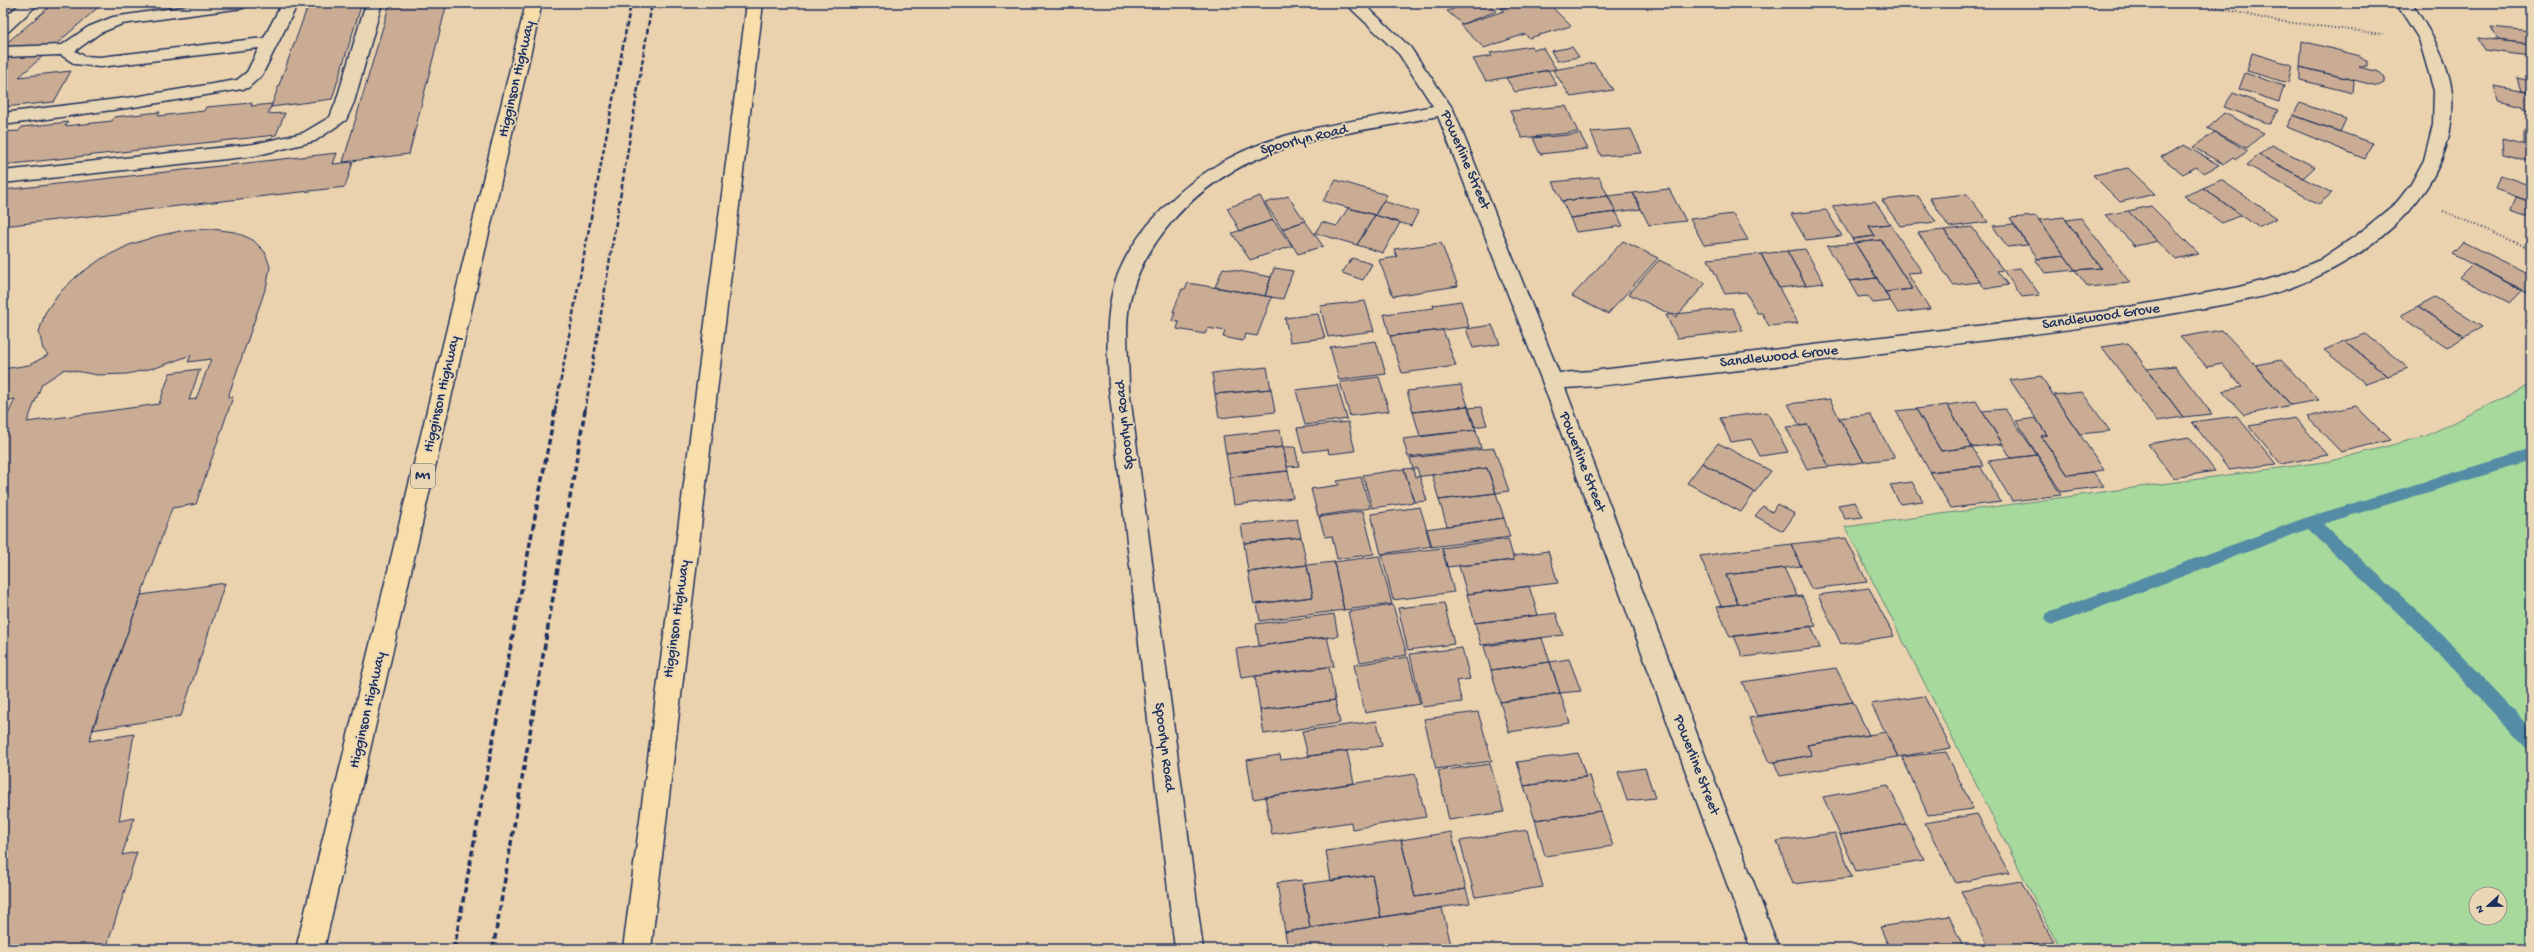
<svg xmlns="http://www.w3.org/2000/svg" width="2534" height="952" viewBox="0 0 2534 952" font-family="'Gochi Hand',sans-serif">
  <rect width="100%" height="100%" fill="#ebd2ae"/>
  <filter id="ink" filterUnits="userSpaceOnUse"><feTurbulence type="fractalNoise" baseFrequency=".025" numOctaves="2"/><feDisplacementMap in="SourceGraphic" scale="8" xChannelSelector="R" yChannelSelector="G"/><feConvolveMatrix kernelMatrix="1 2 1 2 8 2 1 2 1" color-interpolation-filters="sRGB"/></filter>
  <g filter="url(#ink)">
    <path fill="#a6d99b" stroke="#60847c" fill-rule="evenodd" d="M 2531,384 L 2531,949 L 2060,949 L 1845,527 L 2331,461 L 2426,436 ZM 2476,894 L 2500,894 L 2500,918 L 2476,918 Z"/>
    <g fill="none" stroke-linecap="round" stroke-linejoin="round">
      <path fill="#548ca5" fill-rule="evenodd" d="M 2531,449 L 2531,461 L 2323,524 L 2433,625 L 2531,729 L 2531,749 L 2525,747 L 2421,635 L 2308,529 L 2053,625 L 2047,623 L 2045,618 L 2047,613 L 2305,518 Z"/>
    </g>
    <path fill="#caac94" stroke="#1b2f5e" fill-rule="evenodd" d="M 3,3 L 20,3 L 3,17 Z
      M 54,3 L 103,3 L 19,77 L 71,71 L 54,102 L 3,107 L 3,79 L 9,78 L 3,77 L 3,46 Z
      M 309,3 L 362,3 L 332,99 L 271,107 Z
      M 390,3 L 447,3 L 409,154 L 343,162 Z
      M 1471,3 L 1487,3 L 1497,11 L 1462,24 L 1447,11 Z
      M 1520,3 L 1548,3 L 1571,26 L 1529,38 L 1525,34 L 1484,48 L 1460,25 L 1504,11 L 1501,8 Z
      M 2491,27 L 2531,31 L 2531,44 L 2498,40 Z
      M 2478,38 L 2531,44 L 2531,56 L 2484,50 Z
      M 2302,41 L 2360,56 L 2367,61 L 2367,66 L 2359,67 L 2378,72 L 2384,77 L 2384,83 L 2378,86 L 2300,67 Z
      M 1531,46 L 1533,49 L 1543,48 L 1556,69 L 1486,81 L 1473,59 L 1492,56 L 1490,53 Z
      M 1572,47 L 1579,57 L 1557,61 L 1551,51 Z
      M 2252,53 L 2292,65 L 2288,83 L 2247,71 Z
      M 1594,63 L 1613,90 L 1571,97 L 1553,70 Z
      M 2300,67 L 2354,80 L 2353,93 L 2300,80 Z
      M 1548,70 L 1557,85 L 1515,92 L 1506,78 Z
      M 2245,73 L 2284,86 L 2279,102 L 2239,89 Z
      M 2517,78 L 2531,81 L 2531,93 L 2521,91 Z
      M 2494,86 L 2531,93 L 2531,112 L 2525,110 L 2523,106 L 2498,100 Z
      M 2233,93 L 2278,110 L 2270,124 L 2224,107 Z
      M 252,103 L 251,106 L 272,104 L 268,114 L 285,113 L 276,135 L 3,165 L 3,132 L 19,131 L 22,127 L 68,122 L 65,126 L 112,121 L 114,117 L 160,112 L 158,116 L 204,111 L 206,107 Z
      M 2300,103 L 2346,119 L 2340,132 L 2293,115 Z
      M 1566,106 L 1578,132 L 1522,138 L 1510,111 Z
      M 2224,113 L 2264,133 L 2247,148 L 2207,128 Z
      M 2293,115 L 2372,143 L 2365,159 L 2287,127 Z
      M 1631,129 L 1642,153 L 1601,156 L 1591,132 Z
      M 2524,130 L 2531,132 L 2531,146 L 2524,144 Z
      M 2215,132 L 2248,151 L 2236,159 L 2233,157 L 2223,164 L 2193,147 Z
      M 1580,134 L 1588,149 L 1540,154 L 1533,138 Z
      M 2502,139 L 2531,146 L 2531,162 L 2503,154 Z
      M 2184,145 L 2219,165 L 2204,173 L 2196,167 L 2183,174 L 2161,157 Z
      M 2272,145 L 2315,167 L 2303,178 L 2259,155 Z
      M 337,153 L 333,164 L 353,162 L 345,187 L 3,226 L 3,190 Z
      M 2259,155 L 2303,178 L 2332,193 L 2319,204 L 2247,165 Z
      M 2128,168 L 2155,194 L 2120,202 L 2093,175 Z
      M 2501,175 L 2531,186 L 2531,202 L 2496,189 Z
      M 1599,177 L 1608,196 L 1562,201 L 1553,182 Z
      M 1336,180 L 1387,195 L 1375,215 L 1323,201 Z
      M 2221,180 L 2277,218 L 2258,227 L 2203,188 Z
      M 2203,188 L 2241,215 L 2222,223 L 2184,196 Z
      M 1669,189 L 1686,221 L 1649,225 L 1633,193 Z
      M 1633,193 L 1641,209 L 1616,212 L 1608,196 Z
      M 1967,194 L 1988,222 L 1949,227 L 1930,198 Z
      M 1260,196 L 1273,220 L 1240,231 L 1227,208 Z
      M 1288,196 L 1305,221 L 1282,229 L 1265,203 Z
      M 1608,196 L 1616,212 L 1570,218 L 1562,201 Z
      M 1918,196 L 1936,222 L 1900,226 L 1882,200 Z
      M 2516,197 L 2531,202 L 2531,218 L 2511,211 Z
      M 1383,201 L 1418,212 L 1411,226 L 1375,215 Z
      M 1875,201 L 1890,224 L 1869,226 L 1875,236 L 1852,239 L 1832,206 Z
      M 2151,206 L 2199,254 L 2175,259 L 2128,211 Z
      M 1348,208 L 1375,215 L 1357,245 L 1315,233 L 1322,222 L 1337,226 Z
      M 1826,210 L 1842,236 L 1806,240 L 1791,214 Z
      M 2128,211 L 2158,241 L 2135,246 L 2105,215 Z
      M 1616,212 L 1623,226 L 1576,232 L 1570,218 Z
      M 1733,214 L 1748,240 L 1704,245 L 1690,219 Z
      M 1375,215 L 1400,223 L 1383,253 L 1357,245 Z
      M 2036,216 L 2039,220 L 2065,256 L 2038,259 L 2010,218 Z
      M 2064,217 L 2066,220 L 2101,268 L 2075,270 L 2039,220 Z
      M 2081,218 L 2130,283 L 2088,287 L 2075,270 L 2101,268 L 2066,220 Z
      M 1273,220 L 1292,246 L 1250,260 L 1232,233 Z
      M 1305,221 L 1323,246 L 1298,254 L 1282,229 Z
      M 1890,224 L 1922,272 L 1907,273 L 1930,309 L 1898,313 L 1885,292 L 1912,289 L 1881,240 L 1855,243 L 1852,239 L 1875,236 L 1869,226 Z
      M 2013,224 L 2028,245 L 2007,247 L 1993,226 Z
      M 1972,227 L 2003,270 L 1997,271 L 2008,285 L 1985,289 L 1944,230 Z
      M 212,229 L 235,232 L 253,240 L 265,252 L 270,267 L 267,284 L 228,397 L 233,397 L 196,504 L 172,508 L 89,741 L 134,734 L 119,821 L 134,818 L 122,855 L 137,852 L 106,949 L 3,949 L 3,425 L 15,399 L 3,401 L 3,369 L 29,365 L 48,355 L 43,349 L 39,332 L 45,313 L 58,294 L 77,276 L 101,259 L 129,245 L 157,236 L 185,230 ZM 191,355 L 188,362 L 211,359 L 196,399 L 189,400 L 200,369 L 170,373 L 159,404 L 27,422 L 42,384 L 65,369 L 97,375 L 127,374 L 158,367 Z
      M 1944,230 L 1980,282 L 1953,285 L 1918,233 Z
      M 1881,240 L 1912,289 L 1885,292 L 1855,243 Z
      M 1623,241 L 1658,258 L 1608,314 L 1572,296 Z
      M 2464,242 L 2531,275 L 2531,295 L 2452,254 Z
      M 1441,243 L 1458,286 L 1393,296 L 1379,260 L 1397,257 L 1394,249 Z
      M 1855,243 L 1877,278 L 1849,281 L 1827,246 Z
      M 1805,249 L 1824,283 L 1806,285 L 1787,251 Z
      M 1787,251 L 1806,285 L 1779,288 L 1761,254 Z
      M 1761,254 L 1779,288 L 1798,323 L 1769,326 L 1762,313 L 1757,313 L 1746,292 L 1725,294 L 1708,259 Z
      M 2065,256 L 2075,270 L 2045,273 L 2035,259 Z
      M 1352,258 L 1372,264 L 1363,280 L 1342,273 Z
      M 1659,260 L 1706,283 L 1676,317 L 1629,294 Z
      M 2472,264 L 2523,290 L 2510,303 L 2459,277 Z
      M 1223,268 L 1271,277 L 1265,296 L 1215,287 Z
      M 1274,268 L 1293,271 L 1283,299 L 1265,296 Z
      M 2020,268 L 2040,295 L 2022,297 L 2003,270 Z
      M 1877,278 L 1890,301 L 1873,303 L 1868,296 L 1858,297 L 1849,281 Z
      M 1188,283 L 1272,297 L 1257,336 L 1245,334 L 1243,341 L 1223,337 L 1225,331 L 1208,328 L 1205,334 L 1177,329 L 1179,322 L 1172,321 L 1175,312 L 1173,312 L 1182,289 L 1185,289 Z
      M 2435,297 L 2482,327 L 2464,337 L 2418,306 Z
      M 1365,301 L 1374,331 L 1328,337 L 1320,306 Z
      M 1461,301 L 1469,327 L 1390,336 L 1384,314 L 1434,308 L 1433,305 Z
      M 2418,306 L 2464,337 L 2447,348 L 2400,316 Z
      M 1732,308 L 1743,331 L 1677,338 L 1666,315 Z
      M 1318,314 L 1325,338 L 1290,342 L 1285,318 Z
      M 1492,325 L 1500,344 L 1473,348 L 1466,329 Z
      M 1443,330 L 1456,366 L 1402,373 L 1390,336 Z
      M 2222,330 L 2255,365 L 2291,405 L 2244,415 L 2222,391 L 2242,387 L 2222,364 L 2207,367 L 2180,337 Z
      M 2366,334 L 2408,368 L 2388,376 L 2345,341 Z
      M 1376,341 L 1386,374 L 1339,380 L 1330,347 Z
      M 2345,341 L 2388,376 L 2366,384 L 2324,350 Z
      M 2128,343 L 2147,369 L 2183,417 L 2157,421 L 2102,347 Z
      M 2281,360 L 2319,400 L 2291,405 L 2255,365 Z
      M 2175,366 L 2212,414 L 2183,417 L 2147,369 Z
      M 1267,367 L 1271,389 L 1215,394 L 1212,373 Z
      M 2041,376 L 2053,395 L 2104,470 L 2068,475 L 2041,436 L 2047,435 L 2010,380 Z
      M 1379,377 L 1389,411 L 1350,416 L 1340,382 Z
      M 1337,385 L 1347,419 L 1305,425 L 1296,390 Z
      M 1461,385 L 1468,406 L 1413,412 L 1407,391 Z
      M 1271,389 L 1275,412 L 1219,418 L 1215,394 Z
      M 2082,392 L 2110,431 L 2080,434 L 2053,395 Z
      M 1830,399 L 1839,418 L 1864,462 L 1829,467 L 1808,425 L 1800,426 L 1788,404 Z
      M 1976,401 L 1982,411 L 2003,444 L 1972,447 L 1947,405 Z
      M 1947,405 L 1972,447 L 1941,451 L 1916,409 Z
      M 1468,406 L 1476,430 L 1420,436 L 1413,412 Z
      M 2356,406 L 2390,440 L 2341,452 L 2307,417 Z
      M 1481,407 L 1487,425 L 1474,427 L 1468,408 Z
      M 1916,409 L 1941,451 L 1972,447 L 1984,466 L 1930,472 L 1896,411 Z
      M 2005,409 L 2037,455 L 2011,458 L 1982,411 Z
      M 1767,412 L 1788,452 L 1760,456 L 1751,439 L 1731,442 L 1720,418 Z
      M 1870,414 L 1895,458 L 1864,462 L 1839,418 Z
      M 2237,416 L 2276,464 L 2229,470 L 2192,422 Z
      M 2036,418 L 2047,435 L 2041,436 L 2068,475 L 2093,472 L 2104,486 L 2061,492 L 2016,421 Z
      M 2295,418 L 2328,455 L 2281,464 L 2249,426 Z
      M 1348,422 L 1355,451 L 1329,454 L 1328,449 L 1303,452 L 1297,428 Z
      M 1808,425 L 1829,467 L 1807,469 L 1786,427 Z
      M 1280,430 L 1283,447 L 1226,454 L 1223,436 Z
      M 1476,430 L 1481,448 L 1408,457 L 1403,439 Z
      M 2189,437 L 2215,471 L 2173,478 L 2148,444 Z
      M 1718,443 L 1771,471 L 1755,492 L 1702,463 Z
      M 1283,447 L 1295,447 L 1299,466 L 1287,467 Z
      M 1283,447 L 1288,471 L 1230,477 L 1226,454 Z
      M 1494,448 L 1509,491 L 1496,493 L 1487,468 L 1415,477 L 1410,458 Z
      M 2037,455 L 2061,495 L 2012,501 L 1988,461 Z
      M 1702,463 L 1755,492 L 1741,512 L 1687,483 Z
      M 1980,466 L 2001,502 L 1951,508 L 1930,472 Z
      M 1417,468 L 1427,501 L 1414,502 L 1404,469 Z
      M 1487,468 L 1496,493 L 1439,500 L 1432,475 Z
      M 1404,469 L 1414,502 L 1372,508 L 1363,475 Z
      M 1288,471 L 1293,498 L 1234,505 L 1230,477 Z
      M 1361,477 L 1370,508 L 1318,516 L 1311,489 L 1339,485 L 1337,481 Z
      M 1912,482 L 1923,501 L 1900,504 L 1890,485 Z
      M 1496,493 L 1504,518 L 1447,526 L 1439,500 Z
      M 1855,502 L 1863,517 L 1845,519 L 1838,505 Z
      M 1777,504 L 1795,514 L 1783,531 L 1755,516 L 1763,506 L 1772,512 Z
      M 1420,507 L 1432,546 L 1381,554 L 1371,514 Z
      M 1363,511 L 1374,554 L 1337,559 L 1332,536 L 1325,537 L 1319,517 Z
      M 1504,518 L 1510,537 L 1431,547 L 1426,529 Z
      M 1297,519 L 1301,537 L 1244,543 L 1241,525 Z
      M 1301,537 L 1307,565 L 1248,572 L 1244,543 Z
      M 1846,538 L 1867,582 L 1811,589 L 1791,544 Z
      M 1508,539 L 1514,560 L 1447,567 L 1442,548 Z
      M 1791,544 L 1801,566 L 1726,575 L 1738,604 L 1721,606 L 1700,556 Z
      M 1442,548 L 1454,592 L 1393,600 L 1382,555 Z
      M 1548,551 L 1558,583 L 1467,594 L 1459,566 L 1514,560 L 1513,556 Z
      M 1379,556 L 1392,604 L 1344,610 L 1334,562 Z
      M 1334,562 L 1344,610 L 1260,621 L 1257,604 L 1313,597 L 1307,565 Z
      M 1307,565 L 1313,597 L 1254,604 L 1248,572 Z
      M 1784,568 L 1797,596 L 1738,604 L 1726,575 Z
      M 225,583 L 181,716 L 92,730 L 141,595 Z
      M 1529,586 L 1538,615 L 1475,623 L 1467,594 Z
      M 1869,588 L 1894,636 L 1841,644 L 1818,595 Z
      M 1802,596 L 1816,626 L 1730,637 L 1717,607 Z
      M 1444,603 L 1454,644 L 1408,650 L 1398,608 Z
      M 1393,605 L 1407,655 L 1360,662 L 1348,612 Z
      M 1556,613 L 1563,635 L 1481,645 L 1475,623 Z
      M 1334,614 L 1338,636 L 1259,646 L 1256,624 Z
      M 1811,626 L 1820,648 L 1743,657 L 1734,636 Z
      M 1327,637 L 1334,666 L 1241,678 L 1236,649 Z
      M 1542,638 L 1550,662 L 1491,670 L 1484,646 Z
      M 1462,648 L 1470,679 L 1456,681 L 1462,702 L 1422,707 L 1410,654 Z
      M 1408,657 L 1420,704 L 1365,713 L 1354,665 Z
      M 1569,659 L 1581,691 L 1560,693 L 1550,662 Z
      M 1550,662 L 1560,693 L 1500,702 L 1491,670 Z
      M 1329,667 L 1335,700 L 1260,710 L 1255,676 Z
      M 1836,668 L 1853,702 L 1757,716 L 1742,682 Z
      M 1560,693 L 1570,723 L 1509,732 L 1500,702 Z
      M 1924,696 L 1951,748 L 1898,757 L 1871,704 Z
      M 1335,700 L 1340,723 L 1264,734 L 1260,710 Z
      M 1853,702 L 1869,735 L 1807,745 L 1812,755 L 1774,762 L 1769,762 L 1749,718 Z
      M 1478,712 L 1492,761 L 1436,769 L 1424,719 Z
      M 1377,721 L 1382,746 L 1308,756 L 1302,731 Z
      M 1886,732 L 1898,757 L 1780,776 L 1774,762 L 1812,755 L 1807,745 Z
      M 1347,751 L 1354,783 L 1253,799 L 1247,760 L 1280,755 L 1281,760 Z
      M 1946,752 L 1973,809 L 1928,815 L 1902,757 Z
      M 1578,753 L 1586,777 L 1524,786 L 1517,762 Z
      M 1490,764 L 1504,812 L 1449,820 L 1438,771 Z
      M 1645,768 L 1655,798 L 1627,801 L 1618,772 Z
      M 1415,774 L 1426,817 L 1352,829 L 1351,822 L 1272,834 L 1265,797 Z
      M 1590,776 L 1601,811 L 1535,820 L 1524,786 Z
      M 1888,785 L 1906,824 L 1840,835 L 1823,797 Z
      M 1601,811 L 1613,846 L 1545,856 L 1535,820 Z
      M 1977,814 L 2009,873 L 1956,883 L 1925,823 Z
      M 1906,824 L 1924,860 L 1856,871 L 1840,835 Z
      M 1527,830 L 1543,887 L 1475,897 L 1460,841 Z
      M 1451,832 L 1466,889 L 1415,897 L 1401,840 Z
      M 1835,833 L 1852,877 L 1793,884 L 1777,841 Z
      M 1401,840 L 1415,897 L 1466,889 L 1470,903 L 1381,917 L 1372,875 L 1331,881 L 1326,851 Z
      M 1372,875 L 1381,917 L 1310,928 L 1302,884 Z
      M 1302,880 L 1310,928 L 1285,932 L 1277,883 Z
      M 2021,881 L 2053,941 L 2007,949 L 1990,949 L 1961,891 Z
      M 1442,908 L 1452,949 L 1288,949 L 1285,932 Z
      M 1949,916 L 1964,949 L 1890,949 L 1880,927 Z"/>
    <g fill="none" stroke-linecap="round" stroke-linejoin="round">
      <defs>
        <path id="lane" d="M 21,3 L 39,3 L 9,31 L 3,33 L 3,19 Z
          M 208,3 L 251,3 L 243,8 L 122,24 L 100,33 L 75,51 L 84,56 L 100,57 L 264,38 L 282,3 L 298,3 L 262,75 L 248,88 L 134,107 L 3,125 L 3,113 L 134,97 L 237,80 L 247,72 L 259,48 L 100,67 L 75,64 L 61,55 L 3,57 L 3,47 L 62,45 L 88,27 L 113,17 Z
          M 366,3 L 382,3 L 354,102 L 346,120 L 315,141 L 254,156 L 3,183 L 3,171 L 254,144 L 303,133 L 330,117 L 336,102 Z"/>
        <path id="street" d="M 1345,3 L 1363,3 L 1410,47 L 1453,109 L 1559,373 L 1592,371 L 2106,311 L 2235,288 L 2281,276 L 2320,260 L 2357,235 L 2397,202 L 2411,184 L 2424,160 L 2433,124 L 2434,91 L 2419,39 L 2396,3 L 2412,3 C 2428,28 2450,63 2452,94 C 2458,188 2376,255 2295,286 C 2259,300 2219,305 2182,312 C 2096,327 2010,337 1923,348 C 1850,357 1777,366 1703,374 C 1657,379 1611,386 1565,388 L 1779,949 L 1751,949 L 1542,381 L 1438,116 C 1339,137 1246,138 1174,219 C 1155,241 1140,264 1132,292 C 1123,322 1129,357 1129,388 L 1203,949 L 1175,949 L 1109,388 C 1108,357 1105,325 1112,294 C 1118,266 1136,237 1156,216 C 1236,127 1325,129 1433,106 L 1399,54 Z"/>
        <path id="highway" d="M 526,3 L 542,3 L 324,949 L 296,949 Z
          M 747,3 L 763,3 L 651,949 L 623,949 Z"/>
      </defs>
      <use href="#lane" stroke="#1b2f5e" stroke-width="3"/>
      <use href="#street" stroke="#1b2f5e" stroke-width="3"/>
      <use href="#highway" stroke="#1b2f5e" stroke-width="3"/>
      <path stroke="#1b2f5e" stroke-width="2" stroke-dasharray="1 2.5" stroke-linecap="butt" d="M 2200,3 L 2270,20 L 2383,34
        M 2443,211 L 2531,249"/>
      <use href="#lane" fill="#e9d6b4" fill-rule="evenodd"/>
      <use href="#street" fill="#e9d6b4" fill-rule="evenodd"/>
      <use href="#highway" fill="#f8deab" fill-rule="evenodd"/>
      <path stroke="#1b2f5e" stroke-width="2.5" stroke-dasharray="5 2.5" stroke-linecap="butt" d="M 555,411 L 631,3
        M 585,411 L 652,3"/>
      <path stroke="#1b2f5e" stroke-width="3.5" stroke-dasharray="6 3.5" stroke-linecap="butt" d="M 454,949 L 555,410
        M 493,949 L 585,410"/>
    </g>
  </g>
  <g text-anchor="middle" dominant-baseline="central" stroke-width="3.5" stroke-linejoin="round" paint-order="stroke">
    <rect fill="#e9d6b4" stroke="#596178" stroke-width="1" x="411" y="464" width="24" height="24" rx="3"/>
    <g font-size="14" font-weight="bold" fill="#1b2f5e">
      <text x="423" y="476">M1</text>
    </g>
    <g font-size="15" fill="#1b2f5e" stroke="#e9d6b4">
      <text transform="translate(517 79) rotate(-77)">Higginson Highway</text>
      <text transform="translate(1304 140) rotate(-14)">Spoorlyn Road</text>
      <text transform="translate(1465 160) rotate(67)">Powerline Street</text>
      <text transform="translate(2101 317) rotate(-8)">Sandlewood Grove</text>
      <text transform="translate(1779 357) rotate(-6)">Sandlewood Grove</text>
      <text transform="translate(442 394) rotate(-77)">Higginson Highway</text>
      <text transform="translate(1125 425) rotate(-96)">Spoorlyn Road</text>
      <text transform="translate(1582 462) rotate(69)">Powerline Street</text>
      <text transform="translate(677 619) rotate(-82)">Higginson Highway</text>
      <text transform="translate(368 710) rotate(-77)">Higginson Highway</text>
      <text transform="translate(1164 747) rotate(83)">Spoorlyn Road</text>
      <text transform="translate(1696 765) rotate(69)">Powerline Street</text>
    </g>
  </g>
  <rect width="2534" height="952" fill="none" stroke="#e9d6b4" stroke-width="16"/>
  <rect x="8" y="8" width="2518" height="936" fill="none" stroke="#1b2f5e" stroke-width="1.5" filter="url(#ink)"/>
  <g transform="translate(2488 906) rotate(248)"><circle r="19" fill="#e9d6b4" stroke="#979392"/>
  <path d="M0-3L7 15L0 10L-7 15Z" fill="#1b2f5e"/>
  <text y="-6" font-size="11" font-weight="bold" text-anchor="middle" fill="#1b2f5e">N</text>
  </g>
</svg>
